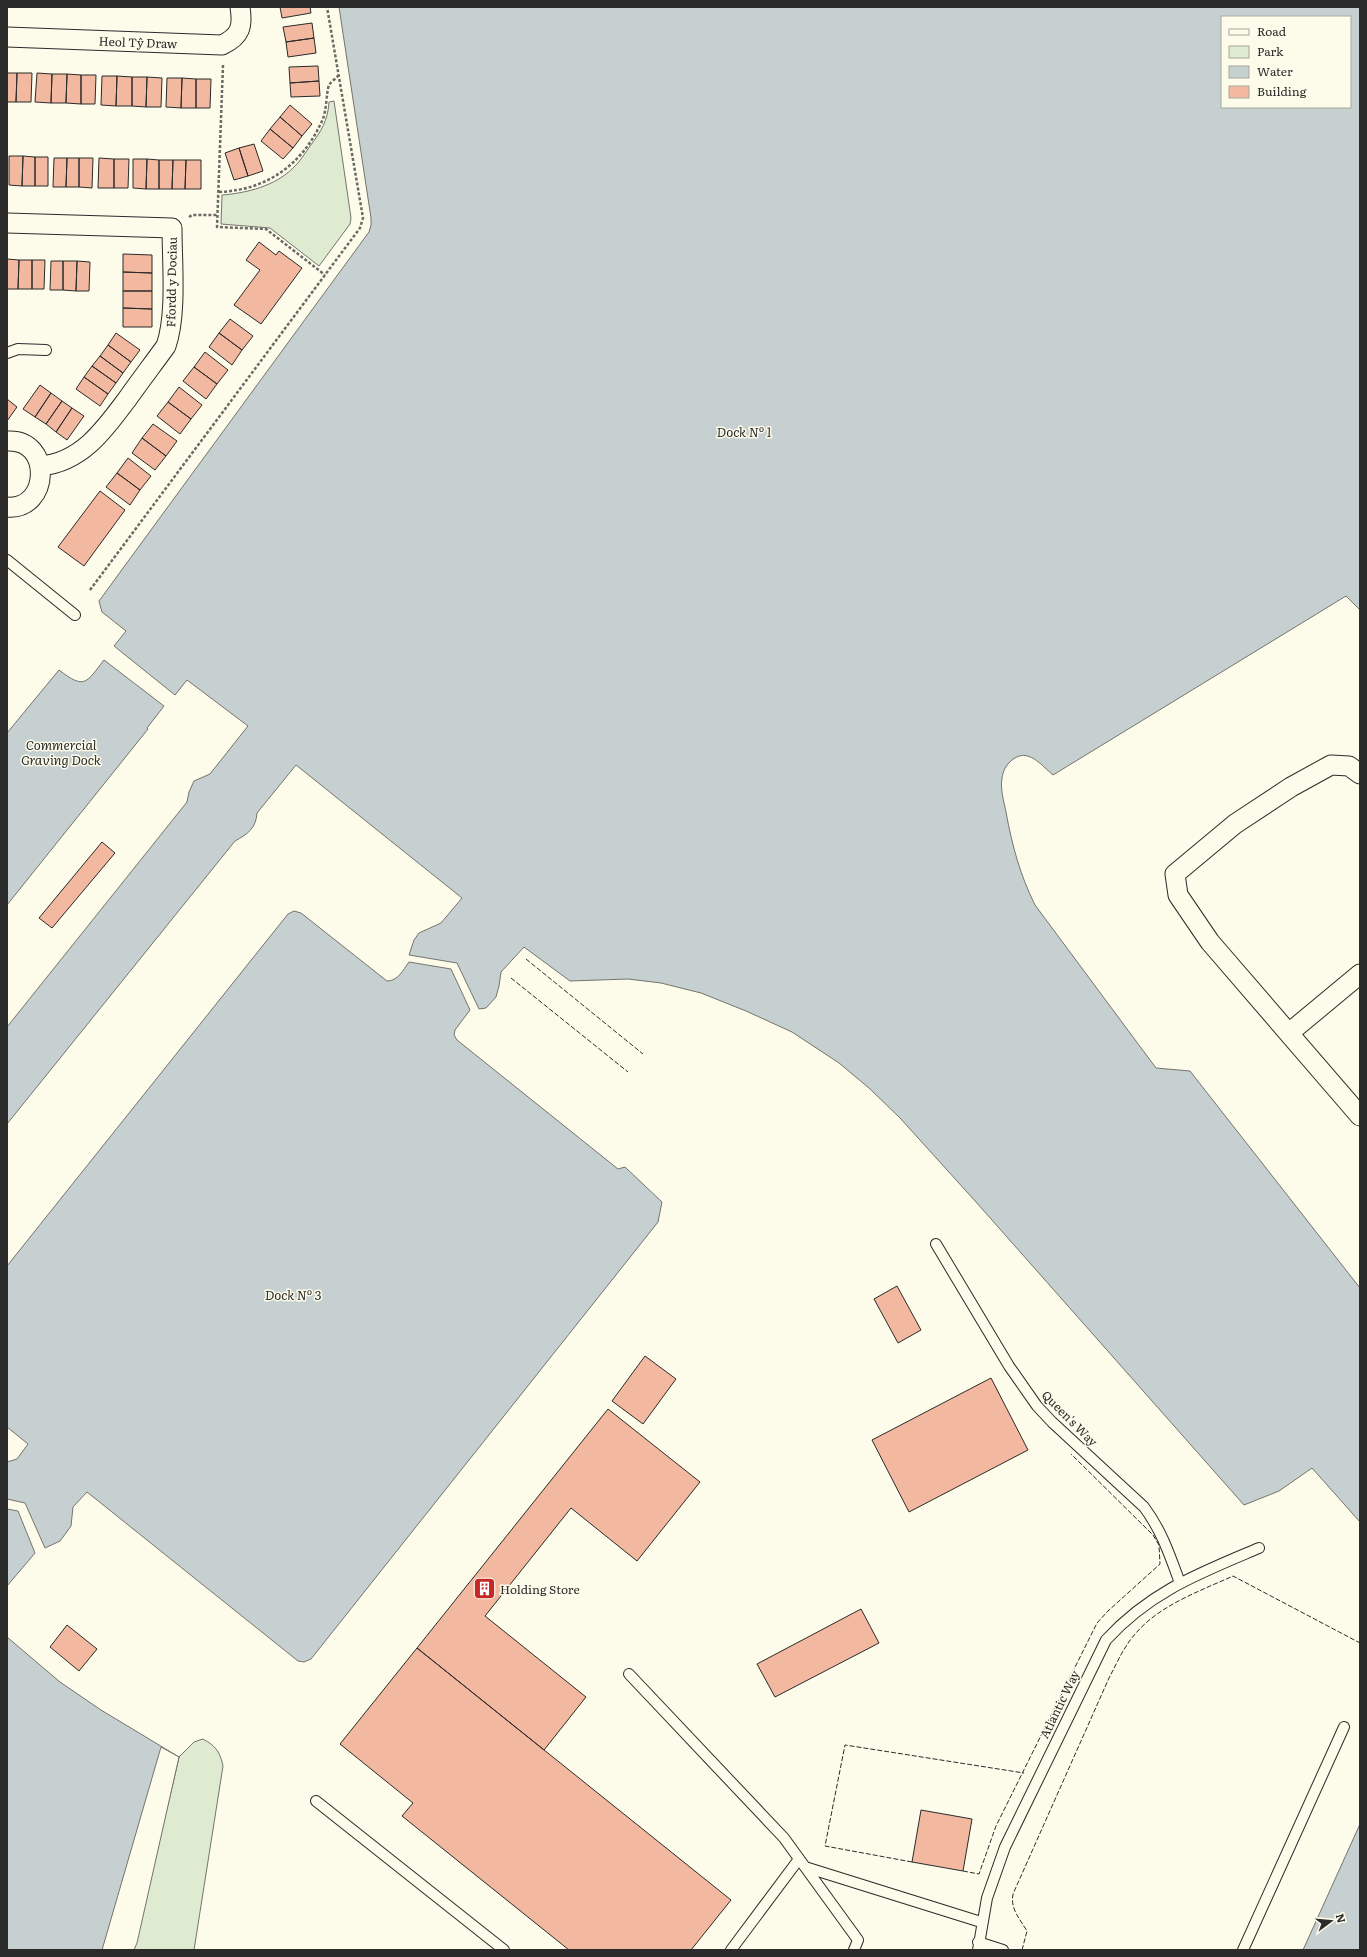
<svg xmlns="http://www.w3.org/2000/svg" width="1367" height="1957" viewBox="0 0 1367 1957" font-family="Literata,serif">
  <rect width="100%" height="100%" fill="#fdfbea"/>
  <path fill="#deebd1" stroke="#74746e" d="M 334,101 L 351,218 L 350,224 L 319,266 L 270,228 L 221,224 L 222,195 C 247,193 275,186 293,168 C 300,162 305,153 310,146 C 321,132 328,120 329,102 Z
    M 203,1739 C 216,1746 220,1752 223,1766 L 194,1950 L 134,1950 L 179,1757 L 194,1742 Z"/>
  <path fill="#c7d0d0" stroke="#74746e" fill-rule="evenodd" d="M 339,7 L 1360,7 L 1360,610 L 1346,596 L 1053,775 C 1041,765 1028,747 1012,760 C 1006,765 1003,771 1002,778 C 1000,789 1004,802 1006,812 C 1012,845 1020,875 1035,905 L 1156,1068 L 1190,1071 L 1360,1288 L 1360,1522 L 1312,1468 L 1279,1491 L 1244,1505 L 976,1202 L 900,1118 L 869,1088 L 839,1063 L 792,1032 L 746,1011 L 701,993 L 661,983 L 628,979 L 570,981 L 524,947 L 501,972 L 499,986 L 496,997 L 486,1008 L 479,1009 L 457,963 L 409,955 L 414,940 L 419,933 L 441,923 L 462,898 L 296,765 L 257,813 C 256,828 248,834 235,841 L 7,1124 L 7,1027 L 187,802 L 189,792 L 194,781 L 210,774 L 248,726 L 187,680 L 175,695 L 114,646 L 126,631 L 102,612 L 99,601 L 369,232 L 371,225 L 371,218 ZM 1222,17 L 1350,17 L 1350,107 L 1222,107 Z
    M 104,660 L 164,706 L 147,728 L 148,729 L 7,905 L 7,733 L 59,670 C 85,690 86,683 104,660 Z
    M 294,911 L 301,913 L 387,981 C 398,981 403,970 409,962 L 451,969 L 470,1010 L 455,1030 L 454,1035 L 457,1040 L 618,1169 L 625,1167 L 662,1202 L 658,1222 L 311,1659 L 304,1662 L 298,1661 L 87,1492 L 73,1507 L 71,1526 L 66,1533 L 60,1541 L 45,1548 L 25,1503 L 7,1499 L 7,1462 L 17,1459 L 28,1444 L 7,1427 L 7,1266 L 288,914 Z
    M 7,1509 L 18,1511 L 35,1553 L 7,1586 Z
    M 7,1637 L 60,1682 L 101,1710 L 179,1757 L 134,1950 L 7,1950 Z
    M 1360,1824 L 1360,1950 L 1303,1950 Z"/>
  <path fill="#fdfbea" stroke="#74746e" d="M 161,1747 L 179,1757 L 137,1943 L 134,1950 L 102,1950 Z"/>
  <path fill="#f2b8a0" stroke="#2b2b2b" d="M 280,7 L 310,7 L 311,13 L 282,18 Z
    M 312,23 L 314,38 L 286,42 L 283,27 Z
    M 314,38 L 316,53 L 288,57 L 286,42 Z
    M 318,66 L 319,81 L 290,83 L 289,67 Z
    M 7,73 L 17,73 L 16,102 L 7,102 Z
    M 17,73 L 32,73 L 31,102 L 16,102 Z
    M 37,73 L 52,74 L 51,103 L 35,102 Z
    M 52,74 L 67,74 L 66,103 L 51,103 Z
    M 67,74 L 81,75 L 81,104 L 66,103 Z
    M 81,75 L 96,75 L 95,104 L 81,104 Z
    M 102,76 L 117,76 L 116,106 L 101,105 Z
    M 117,76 L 132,77 L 132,106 L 116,106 Z
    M 132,77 L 147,77 L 146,107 L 132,106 Z
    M 147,77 L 162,78 L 161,107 L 146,107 Z
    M 167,78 L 182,78 L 181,108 L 166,107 Z
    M 182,78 L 196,79 L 196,108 L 181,108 Z
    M 196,79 L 211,79 L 210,108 L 196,108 Z
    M 319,81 L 320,96 L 291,97 L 290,83 Z
    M 290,105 L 312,124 L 302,136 L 280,117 Z
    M 280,117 L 302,136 L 293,148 L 270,129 Z
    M 270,129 L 293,148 L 283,159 L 261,141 Z
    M 254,144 L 263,171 L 248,176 L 239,148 Z
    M 239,148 L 248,176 L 234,180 L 225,153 Z
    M 9,156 L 23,156 L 22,186 L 9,185 Z
    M 23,156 L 35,157 L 35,186 L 22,186 Z
    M 35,157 L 48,157 L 48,186 L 35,186 Z
    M 54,158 L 67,158 L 66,187 L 53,187 Z
    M 67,158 L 79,158 L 79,187 L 66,187 Z
    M 79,158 L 93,158 L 92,188 L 79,187 Z
    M 99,158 L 114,159 L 114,188 L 98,188 Z
    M 114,159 L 129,159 L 128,188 L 114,188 Z
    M 133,159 L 147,159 L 146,189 L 133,188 Z
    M 147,159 L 159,160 L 159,189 L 146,189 Z
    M 159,160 L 173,160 L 172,189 L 159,189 Z
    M 173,160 L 186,160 L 185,189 L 172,189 Z
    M 186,160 L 201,160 L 201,189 L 185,189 Z
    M 259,242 L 276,255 L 279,251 L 302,268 L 261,324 L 234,305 L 260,270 L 246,260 Z
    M 123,254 L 152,255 L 152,273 L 123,272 Z
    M 7,259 L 19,260 L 18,289 L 7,289 Z
    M 19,260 L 32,260 L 32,289 L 18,289 Z
    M 32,260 L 45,260 L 44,289 L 32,289 Z
    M 51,261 L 63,261 L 63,290 L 50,290 Z
    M 63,261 L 77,261 L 76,291 L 63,290 Z
    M 77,261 L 90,262 L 89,291 L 76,291 Z
    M 123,272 L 152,273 L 152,291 L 123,291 Z
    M 123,291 L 152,291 L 152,309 L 123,308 Z
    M 123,308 L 152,309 L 152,327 L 123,327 Z
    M 230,319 L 253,336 L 242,350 L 219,333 Z
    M 116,333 L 140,350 L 131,362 L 108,345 Z
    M 219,333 L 242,350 L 232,365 L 209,347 Z
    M 108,345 L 131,362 L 123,373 L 100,356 Z
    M 205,352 L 228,370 L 217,384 L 194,367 Z
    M 100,356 L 123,373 L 116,383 L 92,366 Z
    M 92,366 L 116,383 L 108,394 L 84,377 Z
    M 194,367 L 217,384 L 206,399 L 183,381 Z
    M 84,377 L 108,394 L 100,406 L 76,389 Z
    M 40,385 L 51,393 L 35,417 L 23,409 Z
    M 179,387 L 202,405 L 191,419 L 168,402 Z
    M 51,393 L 62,401 L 46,424 L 35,417 Z
    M 7,399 L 17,407 L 7,421 Z
    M 62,401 L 72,408 L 56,432 L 46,424 Z
    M 168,402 L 191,419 L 180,434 L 157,416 Z
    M 72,408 L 84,416 L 67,440 L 56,432 Z
    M 153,424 L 177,441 L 166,456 L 142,438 Z
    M 142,438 L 166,456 L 155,470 L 132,453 Z
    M 128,458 L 151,476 L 140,490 L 117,473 Z
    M 117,473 L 140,490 L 130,505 L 106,487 Z
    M 100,491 L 125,510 L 84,566 L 58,547 Z
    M 102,842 L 115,853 L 52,928 L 39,918 Z
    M 897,1286 L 921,1330 L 898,1343 L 874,1299 Z
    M 645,1356 L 676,1379 L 643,1424 L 612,1401 Z
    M 991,1378 L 1028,1450 L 909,1512 L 872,1440 Z
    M 608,1409 L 700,1482 L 637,1561 L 571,1508 L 485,1616 L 586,1697 L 544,1750 L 417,1648 Z
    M 861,1609 L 879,1643 L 775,1697 L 757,1664 Z
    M 67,1625 L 97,1649 L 79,1671 L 50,1647 Z
    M 417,1648 L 731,1900 L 691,1950 L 569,1950 L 402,1816 L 413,1803 L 340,1744 Z
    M 921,1810 L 972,1819 L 963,1871 L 912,1862 Z"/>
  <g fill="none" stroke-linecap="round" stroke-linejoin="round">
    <defs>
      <path id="lane" d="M 7,353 L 18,349 L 46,350
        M 7,560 L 75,615
        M 936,1244 L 1009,1366 L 1037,1406 L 1052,1422 L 1144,1507 C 1162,1531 1170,1556 1180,1583
        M 629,1674 L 784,1838 L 858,1940 L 854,1950
        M 316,1801 L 504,1950
        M 805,1867 L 981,1922
        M 978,1942 L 1003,1950
        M 731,1950 L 799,1859
        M 978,1950 L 987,1898 L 1005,1847 L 1106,1640 C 1151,1591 1200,1573 1259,1548
        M 1243,1950 L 1344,1727"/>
      <path id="street" d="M 7,37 L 222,45 C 241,36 243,26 240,7
        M 7,223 L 172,228 C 172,262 177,315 166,346 C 153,364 140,381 128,398 C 105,429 82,462 41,466
        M 7,441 C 53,438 50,511 7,507
        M 1360,774 L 1349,766 L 1331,765 L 1291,787 L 1235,824 L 1175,874 L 1178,895 L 1210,942 L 1360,1116
        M 1289,1033 L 1360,974"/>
    </defs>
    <use href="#lane" stroke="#2b2b2b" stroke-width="12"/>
    <use href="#street" stroke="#2b2b2b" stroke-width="21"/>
    <path stroke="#6a6964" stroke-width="2.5" stroke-dasharray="3 2" stroke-linecap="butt" d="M 223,65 L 217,227 L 266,229 L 325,275
      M 219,192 C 267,190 302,165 322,121 C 327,111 326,93 329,85 C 331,82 335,79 338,76
      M 189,217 L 192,215 L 218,215
      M 90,590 L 360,228 L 363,218 L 327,7"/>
    <use href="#lane" stroke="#fdfbea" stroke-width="10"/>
    <use href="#street" stroke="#fdfbea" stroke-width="19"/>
    <path stroke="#2b2b2b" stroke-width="1" stroke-dasharray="5 2" stroke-linecap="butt" d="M 526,959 L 643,1054
      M 511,978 L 628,1072
      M 912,1862 L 825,1846 L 845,1745 L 1024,1773
      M 963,1871 L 979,1874 L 996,1826 L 1097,1623 L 1108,1611 L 1160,1564 L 1159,1545 L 1153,1535 L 1071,1454
      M 1022,1950 L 1027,1931 C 1020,1919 1010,1909 1013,1894 L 1109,1678 C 1117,1663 1124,1646 1136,1633 C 1160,1605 1200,1591 1233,1576 L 1360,1643"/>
  </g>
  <defs>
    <symbol id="building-square" viewBox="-11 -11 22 22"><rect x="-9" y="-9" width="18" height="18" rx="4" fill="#c62828" stroke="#fdfbea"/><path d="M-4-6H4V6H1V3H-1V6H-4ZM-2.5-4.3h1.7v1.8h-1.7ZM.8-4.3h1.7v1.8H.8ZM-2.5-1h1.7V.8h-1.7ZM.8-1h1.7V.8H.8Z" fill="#fff"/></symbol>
  </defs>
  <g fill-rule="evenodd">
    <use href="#building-square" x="472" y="1576" width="25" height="25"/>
  </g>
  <g text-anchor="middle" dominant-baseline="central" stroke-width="3" stroke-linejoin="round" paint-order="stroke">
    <g font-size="12" fill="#2b2b2b" stroke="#fdfbea">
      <text transform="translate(138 42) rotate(2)">Heol Tŷ Draw</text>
      <text transform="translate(171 282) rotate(-89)">Ffordd y Dociau</text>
      <text transform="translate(1070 1418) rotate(45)">Queen's Way</text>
      <text transform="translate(1059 1704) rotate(-64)">Atlantic Way</text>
    </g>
    <g font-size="12" fill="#2b2b2b" stroke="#fdfbea" text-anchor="start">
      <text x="500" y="1589">Holding Store</text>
    </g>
    <g font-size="13" font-style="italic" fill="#2b2b2b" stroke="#fdfbea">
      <text x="744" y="431">Dock Nº 1</text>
      <text x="61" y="744">Commercial<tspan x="61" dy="15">Graving Dock</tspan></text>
      <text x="293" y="1294">Dock Nº 3</text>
    </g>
  </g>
  <rect width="1367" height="1957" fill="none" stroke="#2b2b2b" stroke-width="16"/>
  <rect x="1221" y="16" width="130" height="92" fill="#fdfbea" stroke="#a9a89e"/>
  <rect x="1229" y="29" width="20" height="6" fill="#fdfbea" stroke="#a9a89e"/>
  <text x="1257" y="36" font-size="12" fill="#2b2b2b">Road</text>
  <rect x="1229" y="46" width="20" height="12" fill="#deebd1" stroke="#a9a89e"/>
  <text x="1257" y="56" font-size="12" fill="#2b2b2b">Park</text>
  <rect x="1229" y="66" width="20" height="12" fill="#c7d0d0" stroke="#a9a89e"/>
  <text x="1257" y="76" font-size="12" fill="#2b2b2b">Water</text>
  <rect x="1229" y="86" width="20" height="12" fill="#f2b8a0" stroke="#a9a89e"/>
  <text x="1257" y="96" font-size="12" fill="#2b2b2b">Building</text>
  <g transform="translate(1331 1921) rotate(74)" stroke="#fdfbea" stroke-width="3" paint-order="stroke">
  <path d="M0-3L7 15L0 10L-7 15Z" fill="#2b2b2b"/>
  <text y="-6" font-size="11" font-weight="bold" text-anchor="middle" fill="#2b2b2b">N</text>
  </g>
</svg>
